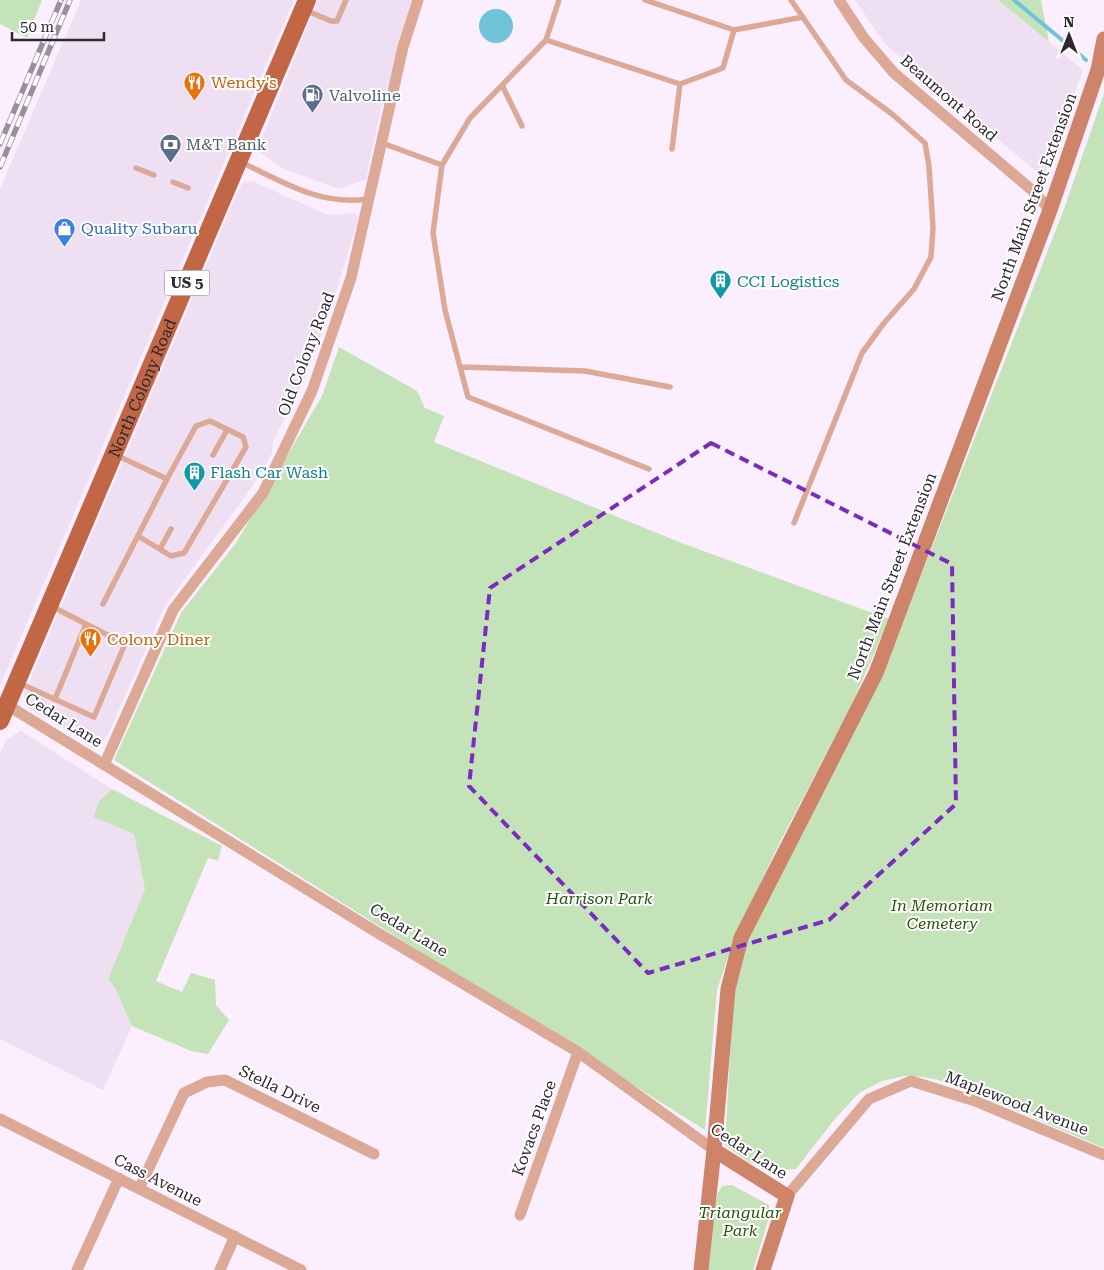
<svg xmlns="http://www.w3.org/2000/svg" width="1104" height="1270" viewBox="0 0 1104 1270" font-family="'Roboto Serif',serif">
  <rect width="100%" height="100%" fill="#fbeeff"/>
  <path fill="#eedff2" d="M 81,0 L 294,0 L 0,686 L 0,189 Z
    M 318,0 L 413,0 L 381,108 L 366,179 L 339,189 L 284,169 L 257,150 Z
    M 855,0 L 998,0 L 1083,70 L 1045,174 L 1038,173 L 885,44 Z
    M 252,181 L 328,215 L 355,213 L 358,219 L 330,313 L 302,385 L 273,441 L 272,453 L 252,487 L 165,606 L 107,737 L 96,746 L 28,708 L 24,702 L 24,694 L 237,193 L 243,182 Z
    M 21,731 L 112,789 L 99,801 L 134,834 L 145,889 L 108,979 L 115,988 L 132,1026 L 103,1090 L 0,1039 L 0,753 L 6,740 Z"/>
  <path fill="#c5e3b9" d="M 0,0 L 42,0 L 27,38 L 0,24 Z
    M 998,0 L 1041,0 L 1049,42 Z
    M 1104,93 L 1104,1148 L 952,1083 L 924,1077 L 904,1076 L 882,1081 L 859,1093 L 834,1120 L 796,1169 C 761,1172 753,1166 725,1145 L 734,980 L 745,942 L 886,665 L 1064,209 Z
    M 339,347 L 417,391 L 425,408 L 444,416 L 434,442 L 679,542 L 889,619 L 852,704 L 778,846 L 734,939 L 717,990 L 705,1130 L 114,760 L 181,613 L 236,543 L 322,396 Z
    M 112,789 L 222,846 L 218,861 L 208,858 L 156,981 L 182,992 L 191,973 L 215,980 L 216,1005 L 229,1020 L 208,1054 L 191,1051 L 132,1026 L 115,988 L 108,979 L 145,889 L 134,834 L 94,817 L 99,801 Z
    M 732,1185 L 769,1205 L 770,1214 L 753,1270 L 708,1270 L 717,1195 L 722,1186 Z"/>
  <path fill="#6ec4d6" d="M479 26a17 17 0 1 1 34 0a17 17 0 1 1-34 0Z"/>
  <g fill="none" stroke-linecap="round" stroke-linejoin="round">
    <path stroke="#6ec4d6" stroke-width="4" d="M 1014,0 L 1086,60"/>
    <path stroke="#dca996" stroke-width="5.5" d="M 791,0 L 846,80 L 892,114 L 925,143 L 929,166 L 933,228 L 931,257 L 914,289 L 884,323 L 862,353 L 794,523
      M 305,10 L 331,21 L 337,21 L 346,0
      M 734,30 L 803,17
      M 546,40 L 680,84 L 723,68 L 734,30 L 645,0
      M 502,85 L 522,126
      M 382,143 L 442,165 L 470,118 L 546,40 L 559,0
      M 672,149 L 680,84
      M 241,162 C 283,182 320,206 368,199
      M 442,165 L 433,233 L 445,310 L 468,397 L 649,469
      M 136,168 L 154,175
      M 173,182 L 188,188
      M 460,367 L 585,371 L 670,387
      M 213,455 L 227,430
      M 138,536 L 171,556 L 184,553 L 246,447 L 243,437 L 210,421 L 196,426 L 167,479
      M 160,549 L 171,529
      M 103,604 L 167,479 L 116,455
      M 19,683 L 94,717 L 125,644 L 51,606
      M 55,699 L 86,624"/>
    <path stroke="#dca996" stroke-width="11" d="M 839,0 L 864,38 L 894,73 L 1033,191 L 1050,210
      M 7,705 L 373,930 L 578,1052 L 714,1150
      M 104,765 L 173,610 L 263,493 L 312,391 L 351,278 L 403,47 L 418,0
      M 0,1119 L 301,1270
      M 139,1189 L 184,1093 L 207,1082 L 225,1080 L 374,1154
      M 787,1196 L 869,1099 L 911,1081 L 975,1101 L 1104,1155
      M 520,1215 L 578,1052
      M 77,1270 L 119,1178
      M 220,1270 L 235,1236"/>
    <path stroke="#cd8468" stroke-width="15" d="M 714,1150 L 787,1196 L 763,1270
      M 701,1270 L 714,1150 L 728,989 L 741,938 L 876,673 L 1050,210 L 1098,70 L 1104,39"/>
    <path stroke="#c16745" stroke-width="18" id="s1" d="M 0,721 L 307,0"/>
    <defs>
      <path id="rail" d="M 0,144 L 61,0
        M 0,167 L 70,0"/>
    </defs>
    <use href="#rail" stroke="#988f9b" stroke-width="5.5"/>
    <use href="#rail" stroke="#fff" stroke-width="4" stroke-dasharray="11" stroke-linecap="butt"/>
  </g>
  <path fill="none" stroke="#7b2cbf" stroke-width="4" stroke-dasharray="10 6" stroke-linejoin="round" d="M 711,443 L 952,564 L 956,804 L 829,920 L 648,973 L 469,786 L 490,588 Z"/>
  <defs>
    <symbol id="restaurant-pin" viewBox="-11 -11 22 30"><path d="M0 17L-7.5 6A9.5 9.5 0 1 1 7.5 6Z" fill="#e8710a" stroke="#fff"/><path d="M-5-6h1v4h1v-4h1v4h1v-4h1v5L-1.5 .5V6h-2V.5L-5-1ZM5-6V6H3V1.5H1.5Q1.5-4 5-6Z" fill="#fff"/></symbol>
    <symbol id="fuel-pin" viewBox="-11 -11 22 30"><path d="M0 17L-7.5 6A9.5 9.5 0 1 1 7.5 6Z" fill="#5c6f8a" stroke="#fff"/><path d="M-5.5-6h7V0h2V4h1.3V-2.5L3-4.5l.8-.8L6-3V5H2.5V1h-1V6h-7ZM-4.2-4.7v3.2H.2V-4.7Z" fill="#fff"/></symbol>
    <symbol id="bank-pin" viewBox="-11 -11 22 30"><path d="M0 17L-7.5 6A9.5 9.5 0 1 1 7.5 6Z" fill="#5c6f8a" stroke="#fff"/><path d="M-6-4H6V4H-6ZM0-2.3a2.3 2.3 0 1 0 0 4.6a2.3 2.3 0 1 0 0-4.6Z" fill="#fff"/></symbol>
    <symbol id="shop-pin" viewBox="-11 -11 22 30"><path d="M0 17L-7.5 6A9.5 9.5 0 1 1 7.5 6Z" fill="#3f7fe0" stroke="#fff"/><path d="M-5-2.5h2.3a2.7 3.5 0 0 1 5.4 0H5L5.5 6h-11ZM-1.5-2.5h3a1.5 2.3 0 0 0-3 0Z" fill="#fff"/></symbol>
    <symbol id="building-pin" viewBox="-11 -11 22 30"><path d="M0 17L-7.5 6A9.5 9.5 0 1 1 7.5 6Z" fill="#0f9aa8" stroke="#fff"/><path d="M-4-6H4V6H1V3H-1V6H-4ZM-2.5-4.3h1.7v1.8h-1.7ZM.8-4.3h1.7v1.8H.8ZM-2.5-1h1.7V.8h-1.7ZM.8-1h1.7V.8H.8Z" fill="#fff"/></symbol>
  </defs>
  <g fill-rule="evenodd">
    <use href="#restaurant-pin" x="182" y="70" width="25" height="34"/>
    <use href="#fuel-pin" x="300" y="82" width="25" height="34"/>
    <use href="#bank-pin" x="158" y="132" width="25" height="34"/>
    <use href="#shop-pin" x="52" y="216" width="25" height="34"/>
    <use href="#building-pin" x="708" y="268" width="25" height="34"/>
    <use href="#building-pin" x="182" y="460" width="25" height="34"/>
    <use href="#restaurant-pin" x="78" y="626" width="25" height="34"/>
  </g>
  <g text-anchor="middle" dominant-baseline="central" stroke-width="4" stroke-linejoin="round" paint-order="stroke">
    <rect fill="#fff" stroke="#6d686e" stroke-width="1" x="164.5" y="270.5" width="45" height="25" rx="4"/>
    <g font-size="15" font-weight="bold" fill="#2e2830">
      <text x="187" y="283">US 5</text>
    </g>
    <g font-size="16" fill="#c56008" stroke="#fff" text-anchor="start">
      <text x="211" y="82">Wendy's</text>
      <text x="107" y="639">Colony Diner</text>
    </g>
    <g font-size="16" fill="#4e5e75" stroke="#fff" text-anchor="start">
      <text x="329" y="95">Valvoline</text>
      <text x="186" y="144">M&amp;T Bank</text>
    </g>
    <g font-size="16" fill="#2e2830" stroke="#fff">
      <text transform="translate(949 98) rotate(41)">Beaumont Road</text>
      <text transform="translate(1034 197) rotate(-70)">North Main Street Extension</text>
      <text transform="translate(306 354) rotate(-69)">Old Colony Road</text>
      <text stroke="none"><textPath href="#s1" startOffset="362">North Colony Road</textPath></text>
      <text transform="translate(892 576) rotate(-69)">North Main Street Extension</text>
      <text transform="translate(64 720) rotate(32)">Cedar Lane</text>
      <text transform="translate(409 930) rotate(31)">Cedar Lane</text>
      <text transform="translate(280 1089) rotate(26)">Stella Drive</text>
      <text transform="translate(1017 1103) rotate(21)">Maplewood Avenue</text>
      <text transform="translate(534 1128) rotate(-70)">Kovacs Place</text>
      <text transform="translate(749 1151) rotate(33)">Cedar Lane</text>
      <text transform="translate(158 1180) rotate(27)">Cass Avenue</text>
    </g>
    <g font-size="16" fill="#366cbe" stroke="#fff" text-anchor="start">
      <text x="81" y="228">Quality Subaru</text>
    </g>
    <g font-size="16" fill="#0d838f" stroke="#fff" text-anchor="start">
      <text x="737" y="281">CCI Logistics</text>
      <text x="210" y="472">Flash Car Wash</text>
    </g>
    <g font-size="16" font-style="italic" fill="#265607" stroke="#fff">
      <text x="599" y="898">Harrison Park</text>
      <text x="942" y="905">In Memoriam<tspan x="942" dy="18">Cemetery</tspan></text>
      <text x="740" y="1212">Triangular<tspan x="740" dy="18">Park</tspan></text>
    </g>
  </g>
  <g transform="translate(1069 35)" stroke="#ffffff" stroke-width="4" paint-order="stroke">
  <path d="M0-4L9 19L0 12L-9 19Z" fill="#2e2830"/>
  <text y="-8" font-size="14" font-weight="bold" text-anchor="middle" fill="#2e2830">N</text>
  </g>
  <path d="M12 32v8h92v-8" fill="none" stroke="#2e2830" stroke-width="2.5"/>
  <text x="20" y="32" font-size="15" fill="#2e2830" stroke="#ffffff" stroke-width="4" paint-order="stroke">50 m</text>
</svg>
